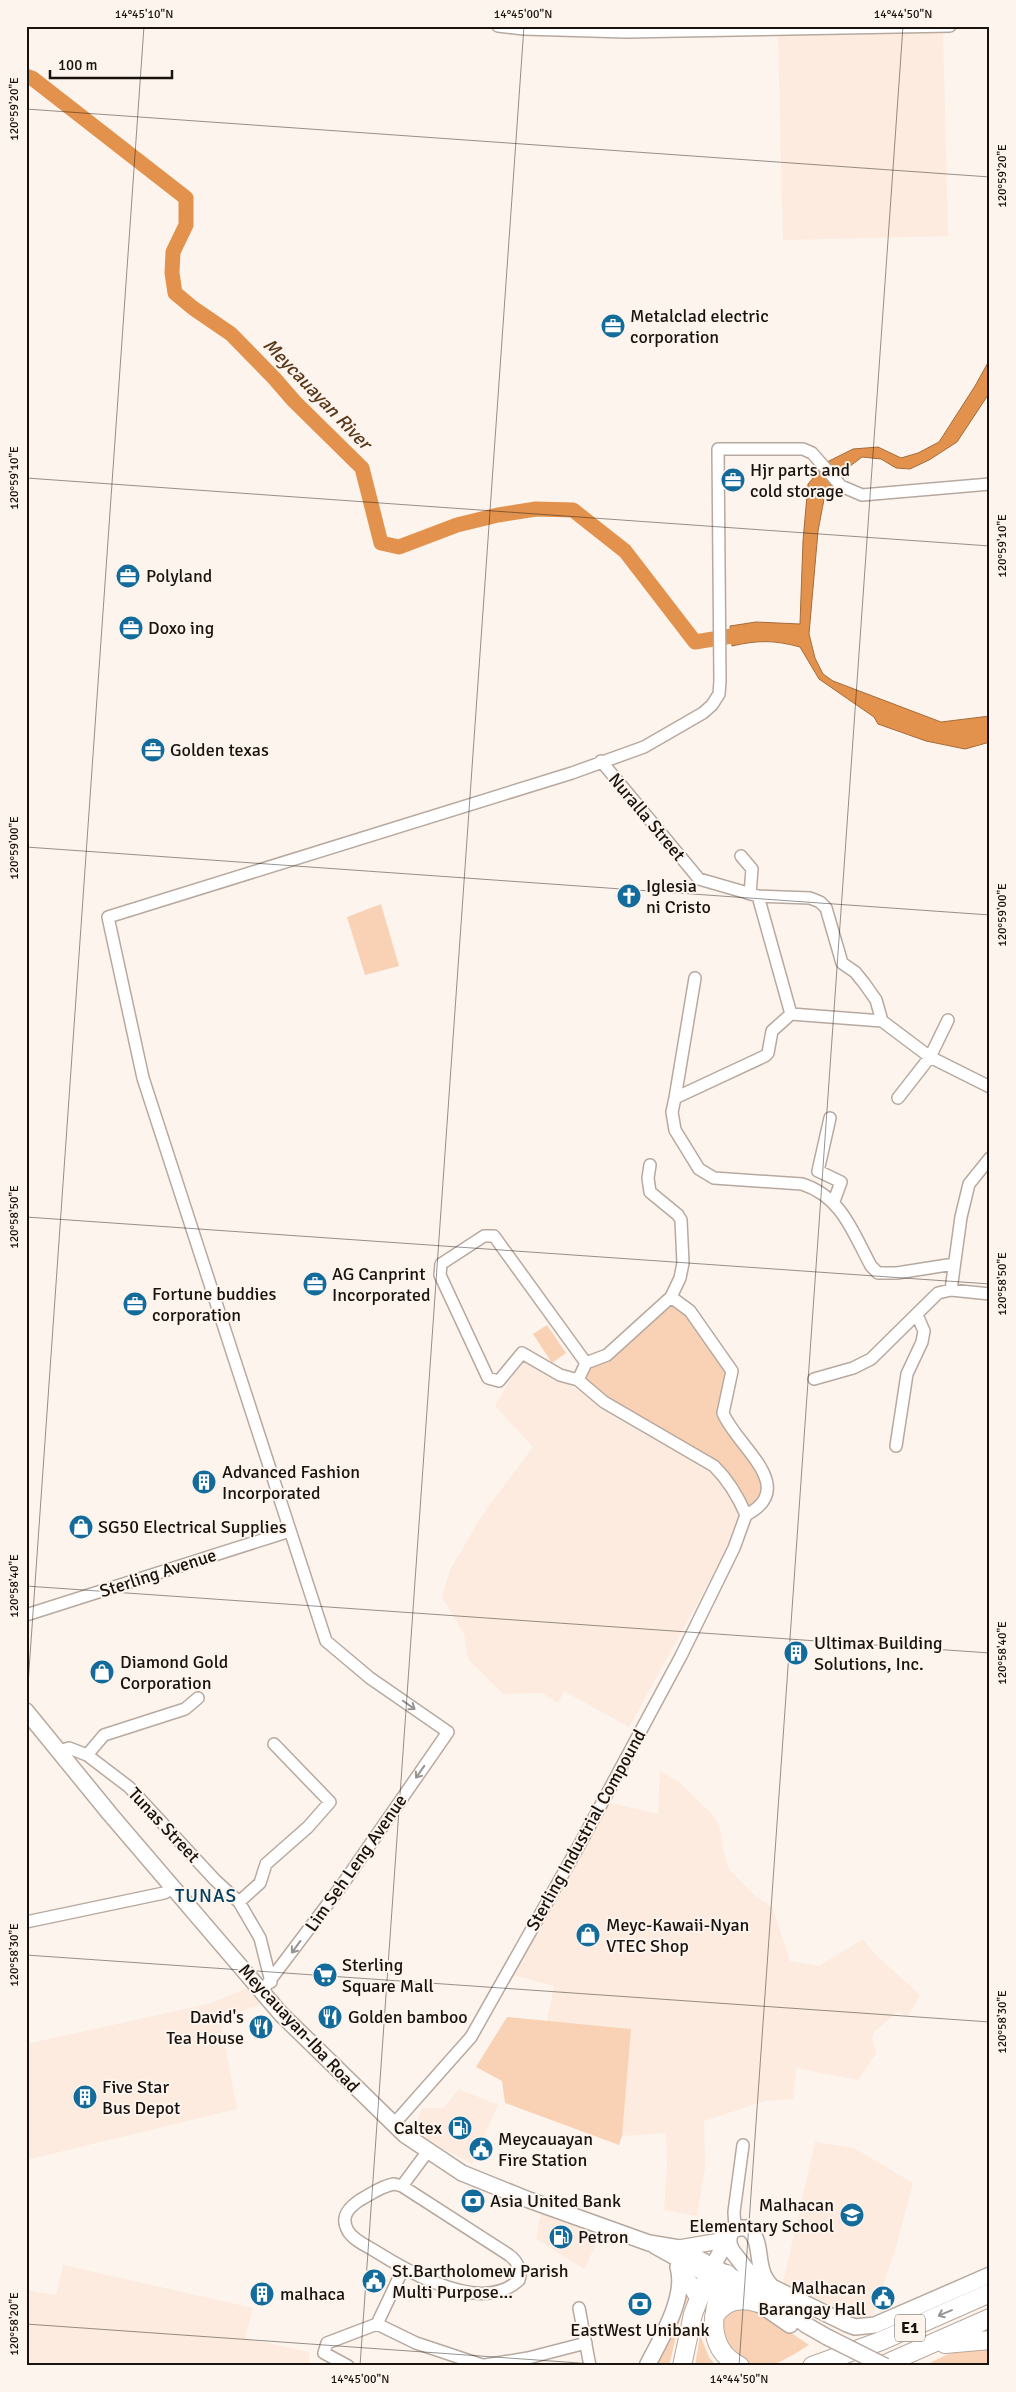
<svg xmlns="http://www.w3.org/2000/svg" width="1016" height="2392" viewBox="0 0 1016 2392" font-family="Signika,sans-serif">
  <rect width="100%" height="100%" fill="#fdf4ed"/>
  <path fill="#fcebde" d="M 943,32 L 948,236 L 783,240 L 778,36 Z
    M 522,1359 L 629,1418 L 714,1472 L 740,1512 L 740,1526 L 629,1727 L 564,1691 L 558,1703 L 542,1693 L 503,1694 L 468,1659 L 464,1634 L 442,1597 L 450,1570 L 483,1514 L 533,1447 L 495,1406 Z
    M 110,1661 L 116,1674 L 95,1684 L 89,1671 Z
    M 660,1771 L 679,1782 L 712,1814 L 720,1827 L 723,1850 L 729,1869 L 755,1896 L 772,1907 L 790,1961 L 819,1966 L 863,1939 L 876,1955 L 920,1995 L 907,2018 L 899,2011 L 875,2031 L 872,2038 L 876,2053 L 858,2080 L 796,2068 L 793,2099 L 765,2101 L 704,2121 L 705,2168 L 697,2216 L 664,2210 L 667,2167 L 666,2133 L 622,2136 L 626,2028 L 547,2021 L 554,1986 L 513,1975 L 607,1802 L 658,1814 Z
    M 248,1988 L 261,2004 L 220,2019 L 237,2109 L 26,2160 L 26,2044 L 208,2004 Z
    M 459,2089 L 498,2105 L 472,2164 L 437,2145 L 414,2129 L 422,2108 L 443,2108 Z
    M 815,2142 L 854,2148 L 913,2183 L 896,2247 L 873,2315 L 860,2319 L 783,2283 Z
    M 541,2213 L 600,2236 L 584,2269 L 536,2239 Z
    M 63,2265 L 253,2308 L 245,2338 L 309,2352 L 309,2366 L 26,2366 L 26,2290 L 56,2295 Z"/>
  <path fill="#f9d2b5" d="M 381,904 L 399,966 L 365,975 L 347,917 Z
    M 671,1297 L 732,1371 L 723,1413 L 769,1490 L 746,1515 L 725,1476 L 578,1380 L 586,1363 L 607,1355 Z
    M 547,1325 L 566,1353 L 552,1363 L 533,1334 Z
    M 507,2017 L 631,2029 L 622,2136 L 619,2145 L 505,2103 L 502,2081 L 476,2067 Z
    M 686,2292 L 689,2297 L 682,2311 L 669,2366 L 652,2366 Z
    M 736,2305 L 753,2307 L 809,2345 C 792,2355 769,2373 746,2365 C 738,2362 730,2354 723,2349 L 719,2319 Z
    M 700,2335 L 709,2357 L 716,2366 L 695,2366 Z
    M 979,2348 L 990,2350 L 990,2366 L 925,2366 C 943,2355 958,2349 979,2348 Z"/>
  <path fill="#e2924c" stroke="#a56c3a" d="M 990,359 L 990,392 L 957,442 L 929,460 L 910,469 L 896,468 L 881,459 L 862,457 L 841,473 L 825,494 L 818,531 L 809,634 L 815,658 L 823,674 L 833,681 L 941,722 L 990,716 L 990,742 L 965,749 L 926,741 L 878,724 L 874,717 L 819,679 L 800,647 C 774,640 758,640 732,646 L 730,626 L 756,622 L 800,624 L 803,541 L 808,484 L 827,462 L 853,449 L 878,447 L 901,458 L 918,453 L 939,442 L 975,386 Z"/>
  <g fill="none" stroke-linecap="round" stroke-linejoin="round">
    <path stroke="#e2924c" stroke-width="15" d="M 26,76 L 32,78 L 186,198 L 186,225 L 173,252 L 172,273 L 175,293 L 193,308 L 231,334 L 274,378 L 294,401 L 362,468 L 381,543 L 399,547 L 457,525 L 498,515 L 536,509 L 573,510 L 625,551 L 695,642 L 750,633"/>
    <defs>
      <path id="minor" d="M 498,26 L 524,29 L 626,32 L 950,26
        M 601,761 L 699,879 L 758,896 L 810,898 L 820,902 L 826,908 L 842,963 L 855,972 L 864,983 L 876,1000 L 882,1021
        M 741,856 L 752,869 L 750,894
        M 758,896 L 791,1014 L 882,1021 L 930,1057 L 990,1087
        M 791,1014 L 772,1031 L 768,1053 L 765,1056 L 675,1098 L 672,1112 L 675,1130 L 699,1169 L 714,1178 L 802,1184 C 842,1197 852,1231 871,1266 L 878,1273 L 897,1273 L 954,1264
        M 675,1098 L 695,978
        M 898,1098 L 930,1057 L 948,1020
        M 830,1118 L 818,1171 L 841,1182 L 834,1201
        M 951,1290 L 961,1217 L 969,1184 L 990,1158
        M 671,1297 L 690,1311 L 732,1371 L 723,1413 C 736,1446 800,1487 746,1515
        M 586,1363 L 494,1236 L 484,1236 L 441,1264 L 440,1275 L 488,1378 L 499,1381 L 522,1353 L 560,1375 L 578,1380 L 604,1402 L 714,1466 C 729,1481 738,1496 746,1515
        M 814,1379 L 853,1368 L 871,1359 L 938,1293 L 951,1290 L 990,1294
        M 578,1380 L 586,1363 L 607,1355 L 671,1297 L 680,1278 L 683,1263 L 681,1220 L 678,1215 L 650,1192 L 648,1178 L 650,1165
        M 896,1446 L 907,1374 L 922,1342 L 924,1331 L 917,1315
        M 26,1615 L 290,1531
        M 59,1751 L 69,1748 L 87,1755 L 129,1787 L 215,1880 L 239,1902 L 260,1938 L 271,1982
        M 87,1755 L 104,1735 L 185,1709 L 198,1698
        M 239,1902 L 260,1883 L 266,1864 L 308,1827 L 330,1802 L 274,1744
        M 26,1922 L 164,1893 L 174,1888
        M 262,1991 L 342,1885 L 448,1732 L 370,1678 L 326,1641 L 143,1078 L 108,917 L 572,773 L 644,747 L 703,713 L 712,705 L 719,694 L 720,681 L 718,449 L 803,449 L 812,453 L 841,486 L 862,495 L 990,484
        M 393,2125 L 471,2037 L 581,1842 L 681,1656 L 734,1548 L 746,1515
        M 394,2184 L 402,2186 L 509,2255 C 517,2261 522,2270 519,2280 C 482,2315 410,2273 375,2251 C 367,2246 353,2240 348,2231 C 340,2217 348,2208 360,2200 C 371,2194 381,2186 394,2184 Z
        M 402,2186 L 428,2151
        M 735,2229 L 734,2212 L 743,2145
        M 579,2308 L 590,2366
        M 377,2324 L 416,2343 L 482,2365
        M 348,2366 L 324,2353 L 327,2343 L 377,2324 L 403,2269
        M 479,2366 L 528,2358 L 586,2343"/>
      <path id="major" d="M 26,1711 L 110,1814 L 281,2014 L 405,2135 L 462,2173 L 529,2200 L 635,2238 L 649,2243 L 679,2248 L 770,2297 L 806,2325 L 827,2337
        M 729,2235 L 729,2244 L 732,2251 L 762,2289
        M 655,2246 L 758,2303 L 790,2325
        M 679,2248 L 720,2241 L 729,2235
        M 709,2273 L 732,2231 L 738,2228 L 747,2228 C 766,2242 752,2268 772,2287 L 847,2324 L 855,2327 L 875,2325 L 990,2275
        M 647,2366 C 660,2340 687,2297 678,2267"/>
      <path id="highway" d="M 727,2274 C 713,2305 702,2347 740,2366
        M 681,2275 L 694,2289 L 699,2298
        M 714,2317 C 724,2300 740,2297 758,2303
        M 945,2344 L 990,2340
        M 682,2366 L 693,2314 L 708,2276
        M 812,2366 L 881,2341 L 990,2293
        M 881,2366 L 990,2318"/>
    </defs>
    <use href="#minor" stroke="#b7a99f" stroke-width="14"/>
    <use href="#major" stroke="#b7a99f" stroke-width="18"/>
    <use href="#highway" stroke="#b7a99f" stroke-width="20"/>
    <use href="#minor" stroke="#fff" stroke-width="11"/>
    <use href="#major" stroke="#fff" stroke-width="15"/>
    <use href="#highway" stroke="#fff" stroke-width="18"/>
    <defs>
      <path id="major-bridge" d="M 827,2337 L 885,2366"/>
    </defs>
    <use href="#major-bridge" stroke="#b7a99f" stroke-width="18" stroke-linecap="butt"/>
    <use href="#major-bridge" stroke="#fff" stroke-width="15"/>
  </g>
  <defs><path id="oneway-shaft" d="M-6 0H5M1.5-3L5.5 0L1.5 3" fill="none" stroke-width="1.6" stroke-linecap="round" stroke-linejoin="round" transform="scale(1.25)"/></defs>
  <g stroke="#979593">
    <use href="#oneway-shaft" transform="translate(409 1705) rotate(35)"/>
    <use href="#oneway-shaft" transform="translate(420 1772) rotate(125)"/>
    <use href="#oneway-shaft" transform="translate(296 1947) rotate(126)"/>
    <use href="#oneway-shaft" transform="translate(945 2313) rotate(157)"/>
  </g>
  <path fill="none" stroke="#18130f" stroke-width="1" stroke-opacity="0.45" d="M 26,109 L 990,177M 26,478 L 990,546M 26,847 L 990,915M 26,1217 L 990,1284M 26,1586 L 990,1653M 26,1713 L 144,26M 26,1955 L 990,2022M 26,2324 L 622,2366M 360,2366 L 524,26M 739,2366 L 903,26"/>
  <defs>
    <symbol id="office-disc" viewBox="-11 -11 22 22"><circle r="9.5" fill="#126b9b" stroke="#fdf4ed"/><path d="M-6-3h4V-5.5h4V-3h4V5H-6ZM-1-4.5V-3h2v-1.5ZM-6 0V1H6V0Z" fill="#fff"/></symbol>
    <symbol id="church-disc" viewBox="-11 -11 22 22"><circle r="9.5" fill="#126b9b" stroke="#fdf4ed"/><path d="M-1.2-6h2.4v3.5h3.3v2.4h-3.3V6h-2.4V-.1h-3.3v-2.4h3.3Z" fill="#fff"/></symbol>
    <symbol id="building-disc" viewBox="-11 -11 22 22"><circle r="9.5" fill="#126b9b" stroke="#fdf4ed"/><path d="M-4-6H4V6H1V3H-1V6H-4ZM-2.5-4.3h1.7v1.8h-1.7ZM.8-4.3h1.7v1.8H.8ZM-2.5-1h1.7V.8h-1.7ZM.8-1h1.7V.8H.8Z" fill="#fff"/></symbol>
    <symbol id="shop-disc" viewBox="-11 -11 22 22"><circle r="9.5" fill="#126b9b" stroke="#fdf4ed"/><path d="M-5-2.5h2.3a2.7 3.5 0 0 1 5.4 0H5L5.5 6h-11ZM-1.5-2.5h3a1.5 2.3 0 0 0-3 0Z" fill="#fff"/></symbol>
    <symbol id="supermarket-disc" viewBox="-11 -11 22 22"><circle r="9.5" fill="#126b9b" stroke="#fdf4ed"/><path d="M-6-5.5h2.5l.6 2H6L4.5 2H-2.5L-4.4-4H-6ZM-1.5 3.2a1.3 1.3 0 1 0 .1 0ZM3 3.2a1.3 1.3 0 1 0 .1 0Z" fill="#fff"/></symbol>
    <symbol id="restaurant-disc" viewBox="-11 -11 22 22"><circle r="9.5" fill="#126b9b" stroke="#fdf4ed"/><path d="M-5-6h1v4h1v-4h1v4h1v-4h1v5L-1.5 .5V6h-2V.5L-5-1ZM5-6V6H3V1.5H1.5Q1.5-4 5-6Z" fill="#fff"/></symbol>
    <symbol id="fuel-disc" viewBox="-11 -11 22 22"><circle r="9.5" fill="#126b9b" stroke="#fdf4ed"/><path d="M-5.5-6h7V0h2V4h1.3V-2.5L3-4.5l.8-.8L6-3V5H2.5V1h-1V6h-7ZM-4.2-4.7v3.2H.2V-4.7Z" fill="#fff"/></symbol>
    <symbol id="civic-disc" viewBox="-11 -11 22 22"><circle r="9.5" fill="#126b9b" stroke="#fdf4ed"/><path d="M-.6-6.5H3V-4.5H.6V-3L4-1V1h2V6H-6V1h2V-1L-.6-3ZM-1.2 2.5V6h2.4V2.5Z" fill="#fff"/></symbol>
    <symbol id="bank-disc" viewBox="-11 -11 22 22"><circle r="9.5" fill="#126b9b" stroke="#fdf4ed"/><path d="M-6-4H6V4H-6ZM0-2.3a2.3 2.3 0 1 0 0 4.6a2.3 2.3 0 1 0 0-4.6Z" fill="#fff"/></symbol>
    <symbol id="school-disc" viewBox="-11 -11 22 22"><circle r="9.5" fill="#126b9b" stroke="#fdf4ed"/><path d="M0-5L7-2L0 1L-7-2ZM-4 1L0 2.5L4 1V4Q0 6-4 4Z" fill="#fff"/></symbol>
  </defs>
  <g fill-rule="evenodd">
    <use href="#office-disc" x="599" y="312" width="28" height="28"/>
    <use href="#office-disc" x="719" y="466" width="28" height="28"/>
    <use href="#office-disc" x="114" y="562" width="28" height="28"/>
    <use href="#office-disc" x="117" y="614" width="28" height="28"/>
    <use href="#office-disc" x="139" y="736" width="28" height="28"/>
    <use href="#church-disc" x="615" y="882" width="28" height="28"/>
    <use href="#office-disc" x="301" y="1270" width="28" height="28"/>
    <use href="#office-disc" x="121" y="1290" width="28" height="28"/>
    <use href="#building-disc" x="190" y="1468" width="28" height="28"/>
    <use href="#shop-disc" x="67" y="1513" width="28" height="28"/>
    <use href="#building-disc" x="782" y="1639" width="28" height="28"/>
    <use href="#shop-disc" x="88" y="1658" width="28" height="28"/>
    <use href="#shop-disc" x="574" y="1921" width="28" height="28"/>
    <use href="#supermarket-disc" x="311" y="1961" width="28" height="28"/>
    <use href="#restaurant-disc" x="316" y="2003" width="28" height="28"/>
    <use href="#restaurant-disc" x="247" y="2013" width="28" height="28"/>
    <use href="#building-disc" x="71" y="2083" width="28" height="28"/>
    <use href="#fuel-disc" x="446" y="2114" width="28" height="28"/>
    <use href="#civic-disc" x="467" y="2135" width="28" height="28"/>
    <use href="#bank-disc" x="459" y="2187" width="28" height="28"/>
    <use href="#school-disc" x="838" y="2201" width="28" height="28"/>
    <use href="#fuel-disc" x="547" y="2223" width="28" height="28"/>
    <use href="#civic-disc" x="360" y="2267" width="28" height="28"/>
    <use href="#building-disc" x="248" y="2280" width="28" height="28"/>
    <use href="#civic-disc" x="869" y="2284" width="28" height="28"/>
    <use href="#bank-disc" x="626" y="2290" width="28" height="28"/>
  </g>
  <g text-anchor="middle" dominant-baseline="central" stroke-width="4" stroke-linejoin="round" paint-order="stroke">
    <rect fill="#fdf4ed" stroke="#5d5652" stroke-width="1" x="895" y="2314.5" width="30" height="27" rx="4"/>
    <g font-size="16" font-weight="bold" fill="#18130f">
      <text x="910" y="2328">E1</text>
    </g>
    <g font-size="18" fill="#18130f" stroke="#fdf4ed" text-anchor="start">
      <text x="630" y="316">Metalclad electric<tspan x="630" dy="21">corporation</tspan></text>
      <text x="750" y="470">Hjr parts and<tspan x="750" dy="21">cold storage</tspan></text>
      <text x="146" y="576">Polyland</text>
      <text x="148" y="628">Doxo ing</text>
      <text x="170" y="750">Golden texas</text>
      <text x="646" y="886">Iglesia<tspan x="646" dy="21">ni Cristo</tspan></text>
      <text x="332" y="1274">AG Canprint<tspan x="332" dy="21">Incorporated</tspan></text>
      <text x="152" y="1294">Fortune buddies<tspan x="152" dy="21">corporation</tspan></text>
      <text x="222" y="1472">Advanced Fashion<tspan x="222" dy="21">Incorporated</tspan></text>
      <text x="98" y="1527">SG50 Electrical Supplies</text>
      <text x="814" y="1643">Ultimax Building<tspan x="814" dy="21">Solutions, Inc.</tspan></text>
      <text x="120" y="1662">Diamond Gold<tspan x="120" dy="21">Corporation</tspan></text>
      <text x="606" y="1925">Meyc-Kawaii-Nyan<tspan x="606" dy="21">VTEC Shop</tspan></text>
      <text x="342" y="1965">Sterling<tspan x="342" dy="21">Square Mall</tspan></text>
      <text x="244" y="2017" text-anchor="end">David's<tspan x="244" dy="21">Tea House</tspan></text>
      <text x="348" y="2017">Golden bamboo</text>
      <text x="102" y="2087">Five Star<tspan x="102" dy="21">Bus Depot</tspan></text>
      <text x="442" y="2128" text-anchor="end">Caltex</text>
      <text x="498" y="2139">Meycauayan<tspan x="498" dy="21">Fire Station</tspan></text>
      <text x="490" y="2201">Asia United Bank</text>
      <text x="834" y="2205" text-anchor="end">Malhacan<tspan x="834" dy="21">Elementary School</tspan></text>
      <text x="578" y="2237">Petron</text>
      <text x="392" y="2271">St.Bartholomew Parish<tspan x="392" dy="21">Multi Purpose...</tspan></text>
      <text x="866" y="2288" text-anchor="end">Malhacan<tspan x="866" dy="21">Barangay Hall</tspan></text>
      <text x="280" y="2294">malhaca</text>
      <text x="640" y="2330" text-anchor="middle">EastWest Unibank</text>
    </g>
    <g font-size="18" fill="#18130f" stroke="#fdf4ed">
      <text transform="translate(647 817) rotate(50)">Nuralla Street</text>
      <text transform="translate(158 1573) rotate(-18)">Sterling Avenue</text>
      <text transform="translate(164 1825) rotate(47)">Tunas Street</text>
      <text transform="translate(586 1830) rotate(-61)">Sterling Industrial Compound</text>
      <text transform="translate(356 1863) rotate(-55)">Lim Seh Leng Avenue</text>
      <text transform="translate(299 2028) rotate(47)">Meycauayan-Iba Road</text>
    </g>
    <g font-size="19" font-style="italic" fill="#59381b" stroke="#fdf4ed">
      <text transform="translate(317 394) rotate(46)">Meycauayan River</text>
    </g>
    <g font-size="19" letter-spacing="1" fill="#014060" stroke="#fdf4ed">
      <text x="206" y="1896">TUNAS</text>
    </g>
  </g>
  <rect width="1016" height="2392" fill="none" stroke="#fdf4ed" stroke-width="55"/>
  <path d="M50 70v8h122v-8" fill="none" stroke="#18130f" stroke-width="2.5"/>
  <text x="58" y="70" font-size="15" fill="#18130f" stroke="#fdf4ed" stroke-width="4" paint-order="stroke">100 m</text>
  <rect x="28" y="28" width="960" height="2336" fill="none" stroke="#18130f" stroke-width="2"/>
  <g font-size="12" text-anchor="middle" fill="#18130f">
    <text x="144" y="18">14°45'10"N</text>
    <text x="523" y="18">14°45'00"N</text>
    <text x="903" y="18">14°44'50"N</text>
    <text transform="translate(14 109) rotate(-90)" y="4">120°59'20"E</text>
    <text transform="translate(1002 176) rotate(-90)" y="4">120°59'20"E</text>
    <text transform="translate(14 478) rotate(-90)" y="4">120°59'10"E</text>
    <text transform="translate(1002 546) rotate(-90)" y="4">120°59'10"E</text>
    <text transform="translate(14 848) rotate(-90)" y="4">120°59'00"E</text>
    <text transform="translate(1002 915) rotate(-90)" y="4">120°59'00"E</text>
    <text transform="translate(14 1217) rotate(-90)" y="4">120°58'50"E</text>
    <text transform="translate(1002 1284) rotate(-90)" y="4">120°58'50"E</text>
    <text transform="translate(14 1586) rotate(-90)" y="4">120°58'40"E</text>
    <text transform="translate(1002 1653) rotate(-90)" y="4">120°58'40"E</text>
    <text transform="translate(14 1955) rotate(-90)" y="4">120°58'30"E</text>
    <text transform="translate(1002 2022) rotate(-90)" y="4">120°58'30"E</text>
    <text transform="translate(14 2324) rotate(-90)" y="4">120°58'20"E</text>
    <text x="360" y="2383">14°45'00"N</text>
    <text x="739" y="2383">14°44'50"N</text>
  </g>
</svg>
